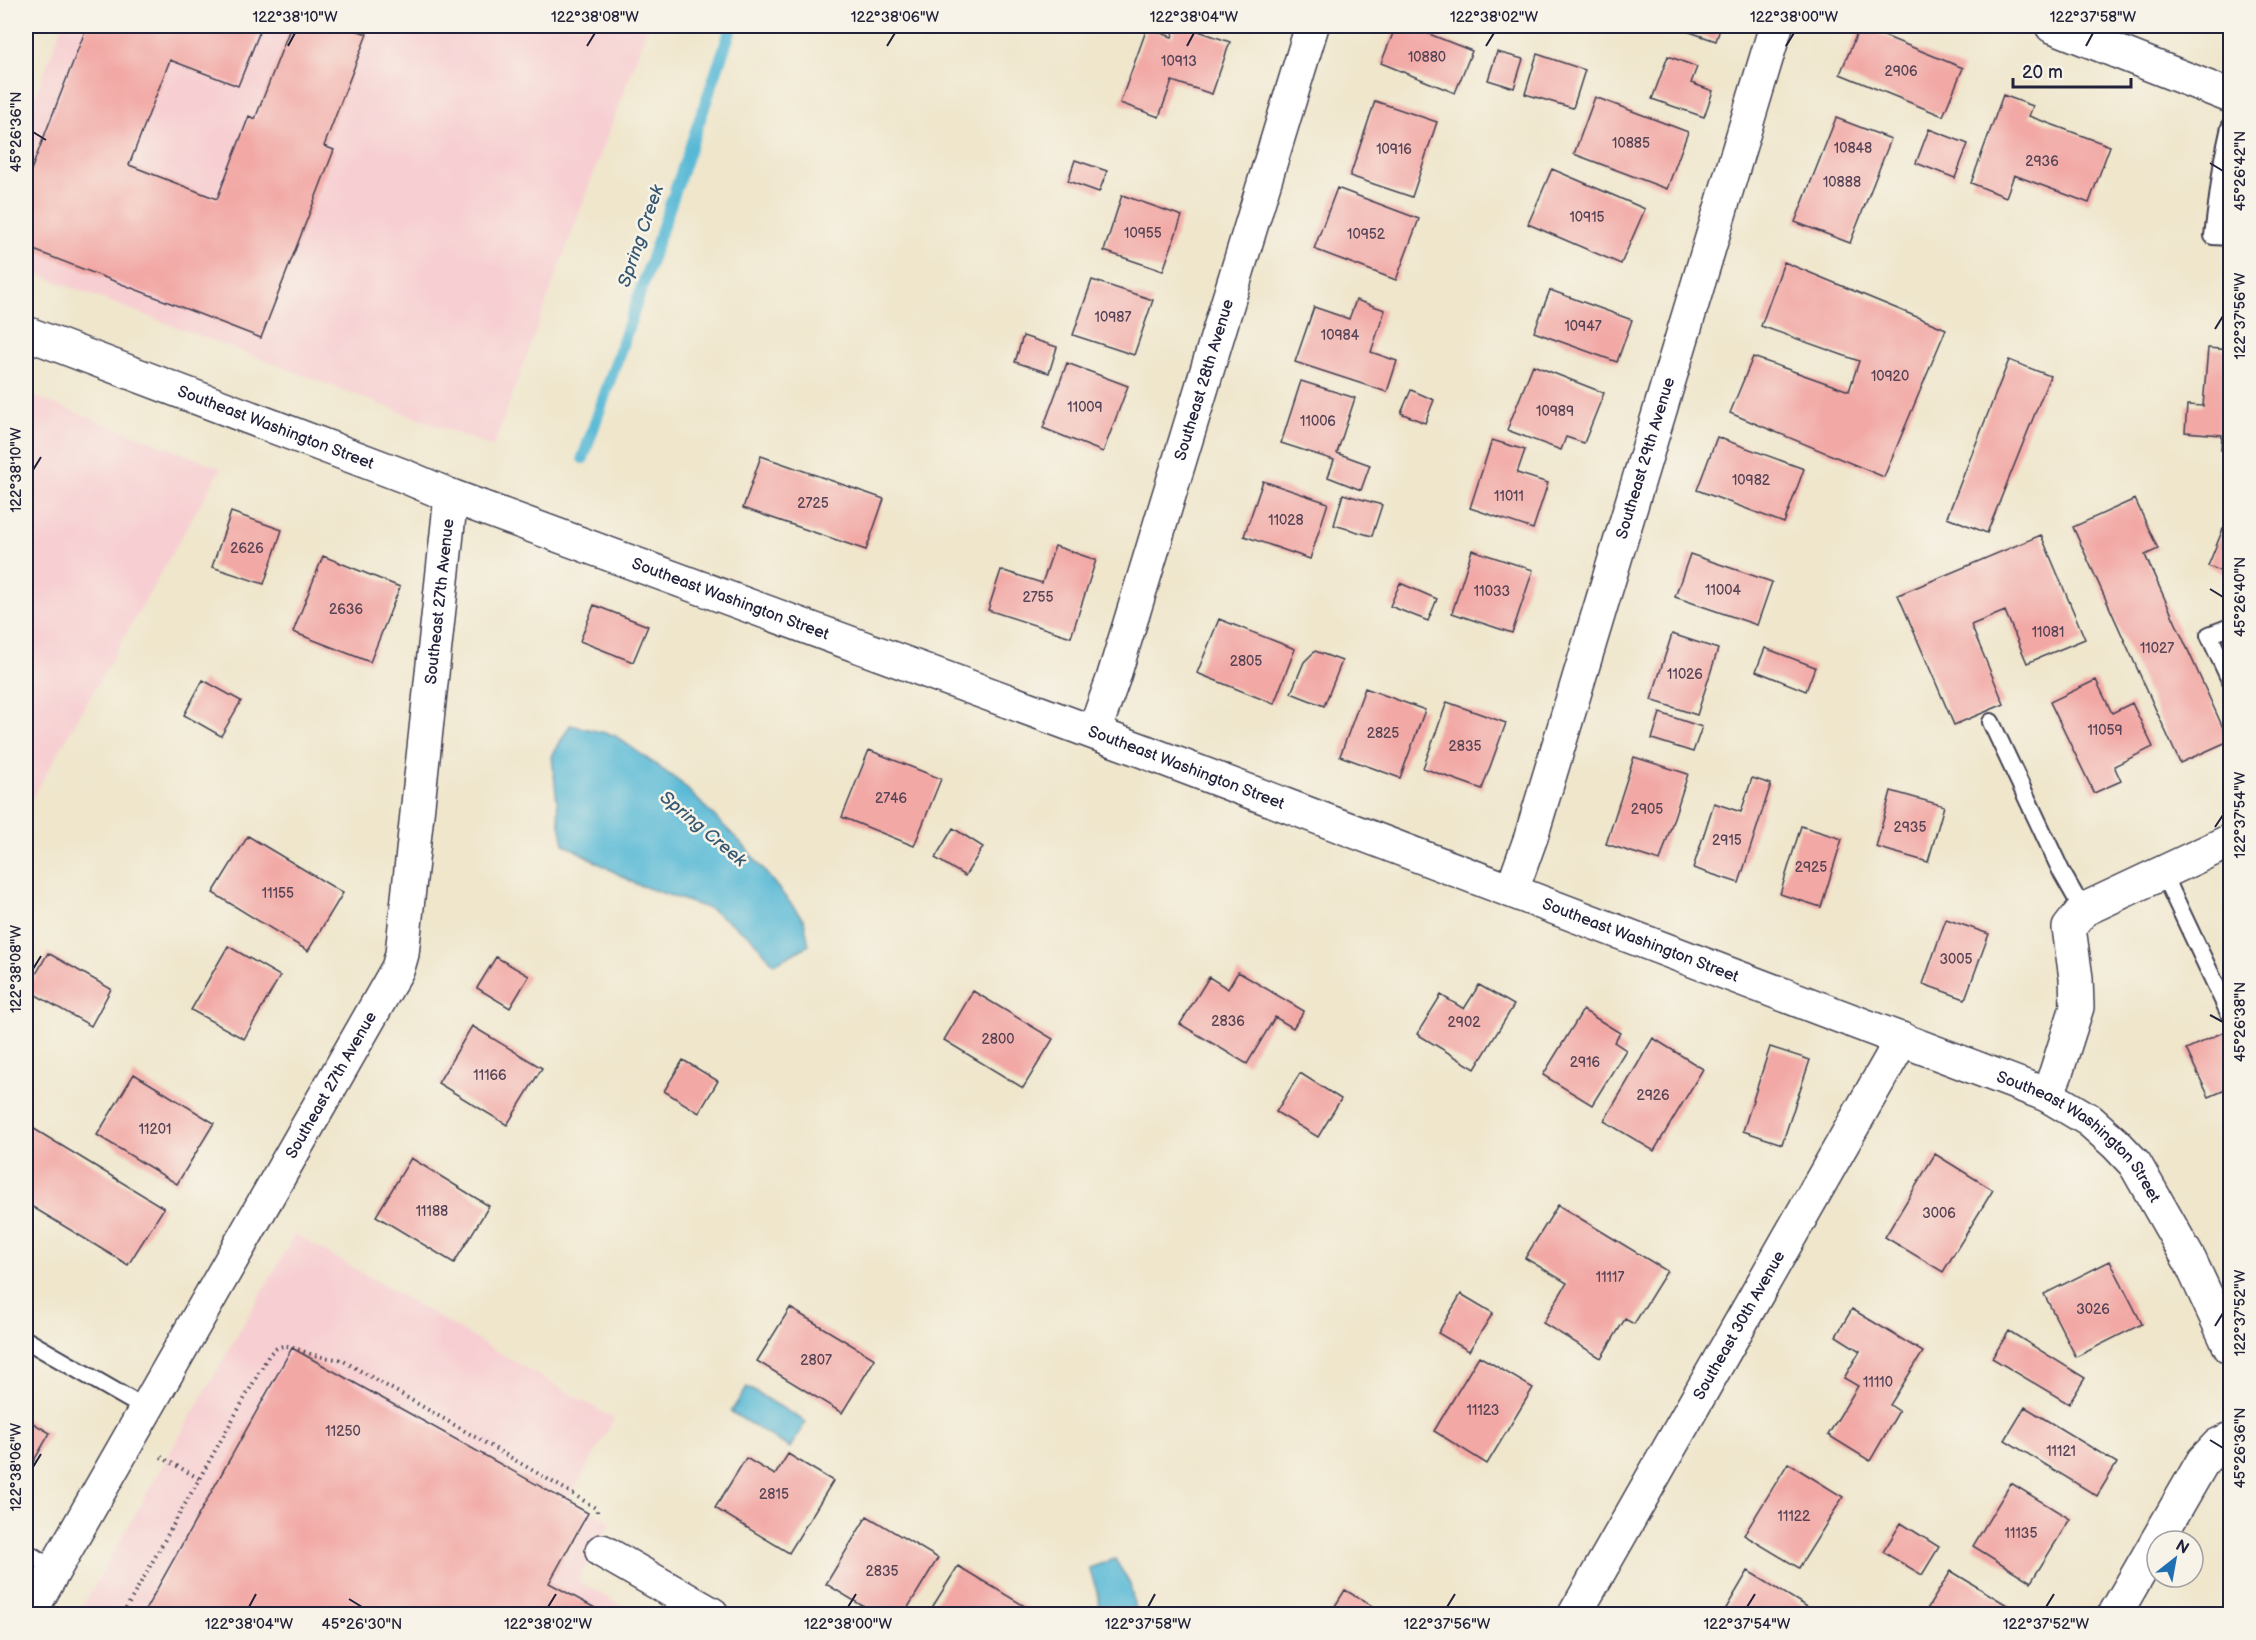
<svg xmlns="http://www.w3.org/2000/svg" width="2256" height="1640" viewBox="0 0 2256 1640" font-family="'Balsamiq Sans',sans-serif">
  <rect width="100%" height="100%" fill="#f7f3e8"/>
  <filter id="ink" filterUnits="userSpaceOnUse"><feTurbulence type="fractalNoise" baseFrequency=".0167" numOctaves="2"/><feDisplacementMap in="SourceGraphic" scale="12" xChannelSelector="R" yChannelSelector="G"/><feConvolveMatrix kernelMatrix="1 2 1 2 8 2 1 2 1" color-interpolation-filters="sRGB"/></filter>
  <filter id="wash" filterUnits="userSpaceOnUse"><feTurbulence type="fractalNoise" baseFrequency=".008" numOctaves="4" result="noise"/><feDisplacementMap in="SourceGraphic" scale="24" xChannelSelector="R" yChannelSelector="G"/><feGaussianBlur stdDeviation="1.35" result="paint"/><feColorMatrix in="noise" values="0 0 0 0 0 0 0 0 0 0 0 0 0 0 0 0 0 1.4 0 .05"/><feComposite in="paint" operator="in"/></filter>
  <g filter="url(#wash)">
    <rect width="100%" height="100%" fill="#efe6cc"/>
    <path fill="#f7cfd2" d="M 62,26 L 648,26 L 493,447 L 26,270 L 26,120 Z
      M 26,393 L 221,468 L 26,809 Z
      M 295,1234 L 614,1419 L 570,1498 L 611,1522 L 577,1580 L 636,1614 L 78,1614 Z"/>
    <path fill="#58b9d6" stroke="#3d6e88" stroke-width="1.5" d="M 570,725 L 614,735 L 680,782 L 744,846 L 804,920 L 809,945 L 774,964 L 752,938 L 710,909 L 636,884 L 564,844 L 559,820 L 552,756 Z
      M 747,1387 L 806,1422 L 790,1448 L 731,1412 Z
      M 1115,1559 L 1130,1584 L 1136,1614 L 1100,1614 L 1099,1597 L 1089,1568 Z"/>
    <g fill="none" stroke-linecap="round" stroke-linejoin="round">
      <path stroke="#58b9d6" stroke-width="12" d="M 583,458 L 732,26"/>
    </g>
    <g id="blocks">
      <path fill="#f2a8a5" d="M 87,26 L 97,28 L 98,26 L 262,26 L 238,86 L 170,60 L 129,165 L 217,199 L 249,116 L 255,119 L 291,26 L 344,26 L 367,34 L 324,146 L 334,150 L 261,338 L 26,247 L 26,183 Z
        M 1176,26 L 1184,26 L 1230,42 L 1212,94 L 1172,81 L 1159,117 L 1120,103 L 1147,28 L 1172,37 Z
        M 1396,26 L 1409,26 L 1472,51 L 1455,93 L 1381,63 Z
        M 1672,26 L 1721,26 L 1716,41 Z
        M 1860,26 L 1963,68 L 1943,116 L 1840,74 Z
        M 1497,52 L 1523,59 L 1514,88 L 1488,80 Z
        M 1537,54 L 1585,70 L 1573,108 L 1525,94 Z
        M 1668,56 L 1697,67 L 1691,83 L 1713,91 L 1704,117 L 1652,99 Z
        M 2003,95 L 2033,106 L 2029,116 L 2110,146 L 2089,203 L 2014,175 L 2006,197 L 1971,183 Z
        M 1595,97 L 1688,132 L 1667,189 L 1574,154 Z
        M 1375,101 L 1437,122 L 1412,197 L 1350,176 Z
        M 1836,118 L 1891,139 L 1850,243 L 1795,222 Z
        M 1929,129 L 1968,144 L 1955,178 L 1916,163 Z
        M 1075,160 L 1107,171 L 1099,192 L 1068,181 Z
        M 1552,169 L 1645,209 L 1621,264 L 1528,224 Z
        M 1337,188 L 1419,219 L 1396,280 L 1314,249 Z
        M 1122,195 L 1182,216 L 1163,271 L 1104,251 Z
        M 1784,262 L 1946,329 L 1884,477 L 1730,413 L 1753,357 L 1849,391 L 1859,361 L 1761,326 Z
        M 1092,280 L 1153,300 L 1134,355 L 1073,335 Z
        M 1550,290 L 1632,320 L 1617,362 L 1534,332 Z
        M 1356,300 L 1385,310 L 1371,352 L 1397,361 L 1387,392 L 1295,362 L 1314,307 L 1349,319 Z
        M 1023,336 L 1057,347 L 1049,373 L 1015,362 Z
        M 2208,348 L 2230,350 L 2230,450 L 2221,450 L 2222,435 L 2185,432 L 2187,405 L 2203,406 Z
        M 2009,360 L 2050,376 L 1987,533 L 1947,517 Z
        M 1067,363 L 1128,386 L 1103,452 L 1043,428 Z
        M 1533,365 L 1604,393 L 1584,443 L 1566,437 L 1561,450 L 1507,430 Z
        M 1301,381 L 1355,398 L 1337,453 L 1370,465 L 1361,490 L 1328,477 L 1334,460 L 1281,443 Z
        M 1411,390 L 1434,400 L 1425,423 L 1401,413 Z
        M 1717,437 L 1804,469 L 1784,523 L 1697,490 Z
        M 1492,440 L 1525,450 L 1517,473 L 1548,483 L 1533,529 L 1470,508 Z
        M 761,456 L 884,499 L 866,550 L 743,508 Z
        M 1263,481 L 1328,503 L 1310,559 L 1244,536 Z
        M 1343,494 L 1382,505 L 1372,536 L 1334,525 Z
        M 2135,499 L 2158,549 L 2145,555 L 2229,741 L 2180,763 L 2073,527 Z
        M 231,512 L 282,530 L 264,584 L 212,567 Z
        M 2223,529 L 2230,532 L 2230,575 L 2208,566 Z
        M 2041,535 L 2085,639 L 2027,663 L 2005,611 L 1971,625 L 2004,704 L 1954,725 L 1898,595 Z
        M 1055,546 L 1096,560 L 1071,637 L 988,610 L 1001,570 L 1042,583 Z
        M 1472,550 L 1533,570 L 1512,633 L 1452,613 Z
        M 1690,554 L 1772,582 L 1757,625 L 1675,597 Z
        M 323,556 L 400,587 L 370,662 L 293,632 Z
        M 1400,583 L 1437,599 L 1428,621 L 1390,606 Z
        M 594,605 L 648,626 L 633,662 L 580,641 Z
        M 1219,619 L 1295,649 L 1274,704 L 1197,673 Z
        M 1672,634 L 1718,649 L 1697,715 L 1651,700 Z
        M 1765,648 L 1815,667 L 1806,691 L 1756,671 Z
        M 1315,651 L 1342,661 L 1324,706 L 1291,693 L 1304,662 Z
        M 203,680 L 241,701 L 221,736 L 184,715 Z
        M 2096,680 L 2112,713 L 2132,703 L 2153,747 L 2114,766 L 2121,781 L 2094,793 L 2050,702 Z
        M 1365,688 L 1425,710 L 1400,778 L 1340,756 Z
        M 1447,702 L 1506,723 L 1482,789 L 1423,768 Z
        M 1660,713 L 1702,727 L 1693,752 L 1652,739 Z
        M 869,750 L 941,779 L 914,846 L 842,817 Z
        M 1634,757 L 1688,774 L 1660,861 L 1606,844 Z
        M 1752,778 L 1771,784 L 1739,883 L 1693,868 L 1714,803 L 1741,812 Z
        M 1891,791 L 1944,806 L 1928,862 L 1876,847 Z
        M 1801,826 L 1842,839 L 1821,907 L 1780,894 Z
        M 953,828 L 983,847 L 965,876 L 935,858 Z
        M 248,836 L 343,893 L 308,951 L 213,893 Z
        M 1946,919 L 1989,934 L 1965,999 L 1923,984 Z
        M 228,946 L 280,976 L 244,1039 L 191,1010 Z
        M 48,953 L 111,989 L 91,1026 L 27,990 Z
        M 496,957 L 529,976 L 510,1008 L 477,988 Z
        M 1238,972 L 1304,1011 L 1293,1028 L 1275,1017 L 1247,1064 L 1180,1024 L 1209,977 L 1228,989 Z
        M 1479,985 L 1514,1005 L 1475,1069 L 1417,1034 L 1441,995 L 1464,1009 Z
        M 973,991 L 1053,1039 L 1023,1088 L 944,1040 Z
        M 1583,1010 L 1620,1033 L 1614,1042 L 1626,1050 L 1592,1105 L 1543,1075 Z
        M 472,1026 L 542,1068 L 507,1125 L 438,1083 Z
        M 2230,1029 L 2230,1088 L 2209,1097 L 2186,1049 Z
        M 1653,1038 L 1703,1069 L 1654,1151 L 1604,1121 Z
        M 1770,1047 L 1810,1060 L 1782,1144 L 1743,1131 Z
        M 683,1060 L 718,1081 L 699,1113 L 664,1091 Z
        M 1300,1073 L 1341,1099 L 1318,1137 L 1276,1112 Z
        M 134,1074 L 214,1123 L 177,1184 L 97,1135 Z
        M 26,1124 L 164,1208 L 128,1265 L 26,1203 Z
        M 1935,1154 L 1993,1190 L 1943,1272 L 1885,1237 Z
        M 411,1158 L 489,1206 L 454,1263 L 376,1216 Z
        M 1558,1205 L 1667,1271 L 1634,1324 L 1625,1319 L 1601,1358 L 1543,1323 L 1567,1283 L 1525,1258 Z
        M 2110,1261 L 2142,1324 L 2076,1357 L 2044,1294 Z
        M 1461,1294 L 1493,1313 L 1469,1351 L 1438,1333 Z
        M 790,1308 L 875,1359 L 842,1413 L 757,1361 Z
        M 1852,1309 L 1923,1352 L 1890,1405 L 1899,1411 L 1870,1461 L 1828,1435 L 1858,1386 L 1844,1378 L 1860,1351 L 1836,1336 Z
        M 2009,1331 L 2085,1378 L 2069,1404 L 1992,1358 Z
        M 292,1348 L 588,1513 L 549,1583 L 606,1614 L 143,1614 Z
        M 1479,1356 L 1533,1388 L 1487,1464 L 1434,1431 Z
        M 2025,1407 L 2117,1463 L 2097,1496 L 2005,1440 Z
        M 26,1419 L 50,1433 L 26,1474 Z
        M 788,1454 L 833,1481 L 789,1553 L 715,1508 L 746,1458 L 775,1475 Z
        M 1788,1463 L 1843,1497 L 1799,1568 L 1744,1535 Z
        M 2011,1483 L 2070,1519 L 2031,1582 L 1973,1546 Z
        M 867,1516 L 938,1558 L 904,1614 L 876,1614 L 826,1584 Z
        M 1901,1523 L 1939,1547 L 1922,1575 L 1883,1552 Z
        M 958,1566 L 1031,1610 L 1028,1614 L 928,1614 Z
        M 1748,1571 L 1814,1611 L 1811,1614 L 1733,1614 L 1725,1610 Z
        M 1951,1571 L 2012,1608 L 2007,1614 L 1924,1614 Z
        M 1345,1590 L 1386,1614 L 1330,1614 Z"/>
    </g>
  </g>
  <g filter="url(#ink)">
    <use href="#blocks" fill-opacity="0" stroke="#413f51" stroke-width="1.5"/>
    <g fill="none" stroke-linecap="round" stroke-linejoin="round">
      <defs>
        <path id="lane" d="M 2230,127 L 2223,159 L 2213,236 L 2230,237
          M 2230,627 L 2209,635 L 2230,680
          M 1991,722 L 2062,873 L 2083,910
          M 2163,873 L 2228,1011
          M 26,1340 L 146,1409
          M 26,1552 L 54,1569"/>
        <g id="street">
          <path d="M 2052,26 L 2230,96"/>
          <path id="s1" d="M 1094,732 L 1113,679 L 1312,26"/>
          <path id="s2" d="M 1512,890 L 1531,837 L 1776,26"/>
          <path d="M 2047,1095 L 2056,1073 L 2077,1007 L 2076,978 L 2069,928 L 2083,910 L 2230,841"/>
          <path d="M 602,1551 L 712,1614"/>
          <path id="s3" d="M 1575,1614 L 1902,1039"/>
          <path d="M 2115,1614 L 2203,1461 L 2218,1445 L 2230,1439"/>
        </g>
        <g id="secondary">
          <path id="s4" d="M 26,333 L 404,476 L 451,496 L 1138,749 L 2047,1095 L 2089,1120 L 2116,1144 L 2135,1164 L 2190,1261 L 2230,1347"/>
          <path id="s5" d="M 29,1614 L 398,968 L 402,954 L 451,496"/>
        </g>
      </defs>
      <use href="#lane" stroke="#413f51" stroke-width="20"/>
      <use href="#street" stroke="#413f51" stroke-width="36"/>
      <use href="#secondary" stroke="#413f51" stroke-width="36"/>
      <path stroke="#413f51" stroke-width="4" stroke-dasharray="1.5 4.5" stroke-linecap="butt" d="M 161,1457 L 200,1479
        M 123,1614 L 269,1355 C 283,1339 292,1348 308,1353 C 318,1357 331,1358 342,1360 L 570,1492 L 597,1509 L 597,1515"/>
      <use href="#lane" stroke="#fff" stroke-width="16"/>
      <use href="#street" stroke="#fff" stroke-width="33"/>
      <use href="#secondary" stroke="#fff" stroke-width="33"/>
    </g>
  </g>
  <path fill="none" stroke="#22223b" stroke-width="2" d="M 288,46 L 295,33M 587,46 L 595,33M 887,46 L 895,33M 1187,46 L 1194,33M 1486,46 L 1494,33M 1786,46 L 1794,33M 2086,46 L 2093,33M 33,132 L 46,140M 2210,163 L 2223,171M 2215,329 L 2223,316M 33,470 L 41,457M 2210,589 L 2223,597M 2215,827 L 2223,815M 33,969 L 41,956M 2210,1015 L 2223,1022M 2215,1326 L 2223,1313M 2210,1440 L 2223,1448M 33,1467 L 41,1454M 349,1599 L 362,1607M 249,1607 L 256,1594M 548,1607 L 556,1594M 848,1607 L 856,1594M 1148,1607 L 1155,1594M 1447,1607 L 1455,1594M 1747,1607 L 1755,1594M 2046,1607 L 2054,1594"/>
  <g text-anchor="middle" dominant-baseline="central" stroke-width="5" stroke-linejoin="round" paint-order="stroke">
    <g font-size="14" fill="#564456">
      <text x="1427" y="57">10880</text>
      <text x="1179" y="61">10913</text>
      <text x="1901" y="71">2906</text>
      <text x="1631" y="143">10885</text>
      <text x="1853" y="148">10848</text>
      <text x="1394" y="149">10916</text>
      <text x="2042" y="161">2936</text>
      <text x="1842" y="182">10888</text>
      <text x="1587" y="217">10915</text>
      <text x="1143" y="233">10955</text>
      <text x="1366" y="234">10952</text>
      <text x="1113" y="317">10987</text>
      <text x="1583" y="326">10947</text>
      <text x="1340" y="335">10984</text>
      <text x="1890" y="376">10920</text>
      <text x="1085" y="407">11009</text>
      <text x="1555" y="411">10989</text>
      <text x="1318" y="421">11006</text>
      <text x="1751" y="480">10982</text>
      <text x="1509" y="496">11011</text>
      <text x="813" y="503">2725</text>
      <text x="1286" y="520">11028</text>
      <text x="247" y="548">2626</text>
      <text x="1723" y="590">11004</text>
      <text x="1492" y="591">11033</text>
      <text x="1038" y="597">2755</text>
      <text x="346" y="609">2636</text>
      <text x="2048" y="632">11081</text>
      <text x="2157" y="648">11027</text>
      <text x="1246" y="661">2805</text>
      <text x="1685" y="674">11026</text>
      <text x="2105" y="730">11059</text>
      <text x="1383" y="733">2825</text>
      <text x="1465" y="746">2835</text>
      <text x="891" y="798">2746</text>
      <text x="1647" y="809">2905</text>
      <text x="1910" y="827">2935</text>
      <text x="1727" y="840">2915</text>
      <text x="1811" y="867">2925</text>
      <text x="278" y="893">11155</text>
      <text x="1956" y="959">3005</text>
      <text x="1228" y="1021">2836</text>
      <text x="1464" y="1022">2902</text>
      <text x="998" y="1039">2800</text>
      <text x="1585" y="1062">2916</text>
      <text x="490" y="1075">11166</text>
      <text x="1653" y="1095">2926</text>
      <text x="155" y="1129">11201</text>
      <text x="432" y="1211">11188</text>
      <text x="1939" y="1213">3006</text>
      <text x="1610" y="1277">11117</text>
      <text x="2093" y="1309">3026</text>
      <text x="816" y="1360">2807</text>
      <text x="1878" y="1382">11110</text>
      <text x="1483" y="1410">11123</text>
      <text x="343" y="1431">11250</text>
      <text x="2061" y="1451">11121</text>
      <text x="774" y="1494">2815</text>
      <text x="1794" y="1516">11122</text>
      <text x="2021" y="1533">11135</text>
      <text x="882" y="1571">2835</text>
    </g>
    <g font-size="16" fill="#22223b" stroke="#f7f3e8">
      <text stroke="none"><textPath href="#s1" startOffset="369">Southeast 28th Avenue</textPath></text>
      <text stroke="none"><textPath href="#s4" startOffset="267">Southeast Washington Street</textPath></text>
      <text stroke="none"><textPath href="#s2" startOffset="452">Southeast 29th Avenue</textPath></text>
      <text stroke="none"><textPath href="#s4" startOffset="753">Southeast Washington Street</textPath></text>
      <text stroke="none"><textPath href="#s5" startOffset="1113">Southeast 27th Avenue</textPath></text>
      <text stroke="none"><textPath href="#s4" startOffset="1239">Southeast Washington Street</textPath></text>
      <text stroke="none"><textPath href="#s4" startOffset="1725">Southeast Washington Street</textPath></text>
      <text stroke="none"><textPath href="#s5" startOffset="609">Southeast 27th Avenue</textPath></text>
      <text stroke="none"><textPath href="#s4" startOffset="2211">Southeast Washington Street</textPath></text>
      <text stroke="none"><textPath href="#s3" startOffset="332">Southeast 30th Avenue</textPath></text>
    </g>
    <g font-size="18" font-style="italic" fill="#355771" stroke="#f7f3e8">
      <text transform="translate(641 236) rotate(-71)">Spring Creek</text>
      <text transform="translate(703 829) rotate(40)">Spring Creek</text>
    </g>
  </g>
  <rect width="2256" height="1640" fill="none" stroke="#f7f3e8" stroke-width="66"/>
  <g transform="translate(2175 1559) rotate(31)"><circle r="28" fill="#f7f3e8" stroke="#a29fa3" stroke-width="1.5"/>
  <path d="M0-4.5L10 22L0 15L-10 22Z" fill="#1f6fb2"/>
  <text y="-9" font-size="16" font-weight="bold" text-anchor="middle" fill="#22223b">N</text>
  </g>
  <path d="M2013 78v9h118v-9" fill="none" stroke="#22223b" stroke-width="3"/>
  <text x="2022" y="78" font-size="18" fill="#22223b" stroke="#f7f3e8" stroke-width="4.5" paint-order="stroke">20 m</text>
  <rect x="33" y="33" width="2190" height="1574" fill="none" stroke="#22223b" stroke-width="2"/>
  <g font-size="15" text-anchor="middle" fill="#22223b">
    <text x="295" y="22">122°38'10"W</text>
    <text x="595" y="22">122°38'08"W</text>
    <text x="895" y="22">122°38'06"W</text>
    <text x="1194" y="22">122°38'04"W</text>
    <text x="1494" y="22">122°38'02"W</text>
    <text x="1794" y="22">122°38'00"W</text>
    <text x="2093" y="22">122°37'58"W</text>
    <text transform="translate(16 132) rotate(-90)" y="5">45°26'36"N</text>
    <text transform="translate(2240 171) rotate(-90)" y="5">45°26'42"N</text>
    <text transform="translate(2240 316) rotate(-90)" y="5">122°37'56"W</text>
    <text transform="translate(16 470) rotate(-90)" y="5">122°38'10"W</text>
    <text transform="translate(2240 597) rotate(-90)" y="5">45°26'40"N</text>
    <text transform="translate(2240 815) rotate(-90)" y="5">122°37'54"W</text>
    <text transform="translate(16 969) rotate(-90)" y="5">122°38'08"W</text>
    <text transform="translate(2240 1022) rotate(-90)" y="5">45°26'38"N</text>
    <text transform="translate(2240 1313) rotate(-90)" y="5">122°37'52"W</text>
    <text transform="translate(2240 1448) rotate(-90)" y="5">45°26'36"N</text>
    <text transform="translate(16 1467) rotate(-90)" y="5">122°38'06"W</text>
    <text x="249" y="1629">122°38'04"W</text>
    <text x="362" y="1629">45°26'30"N</text>
    <text x="548" y="1629">122°38'02"W</text>
    <text x="848" y="1629">122°38'00"W</text>
    <text x="1148" y="1629">122°37'58"W</text>
    <text x="1447" y="1629">122°37'56"W</text>
    <text x="1747" y="1629">122°37'54"W</text>
    <text x="2046" y="1629">122°37'52"W</text>
  </g>
</svg>
